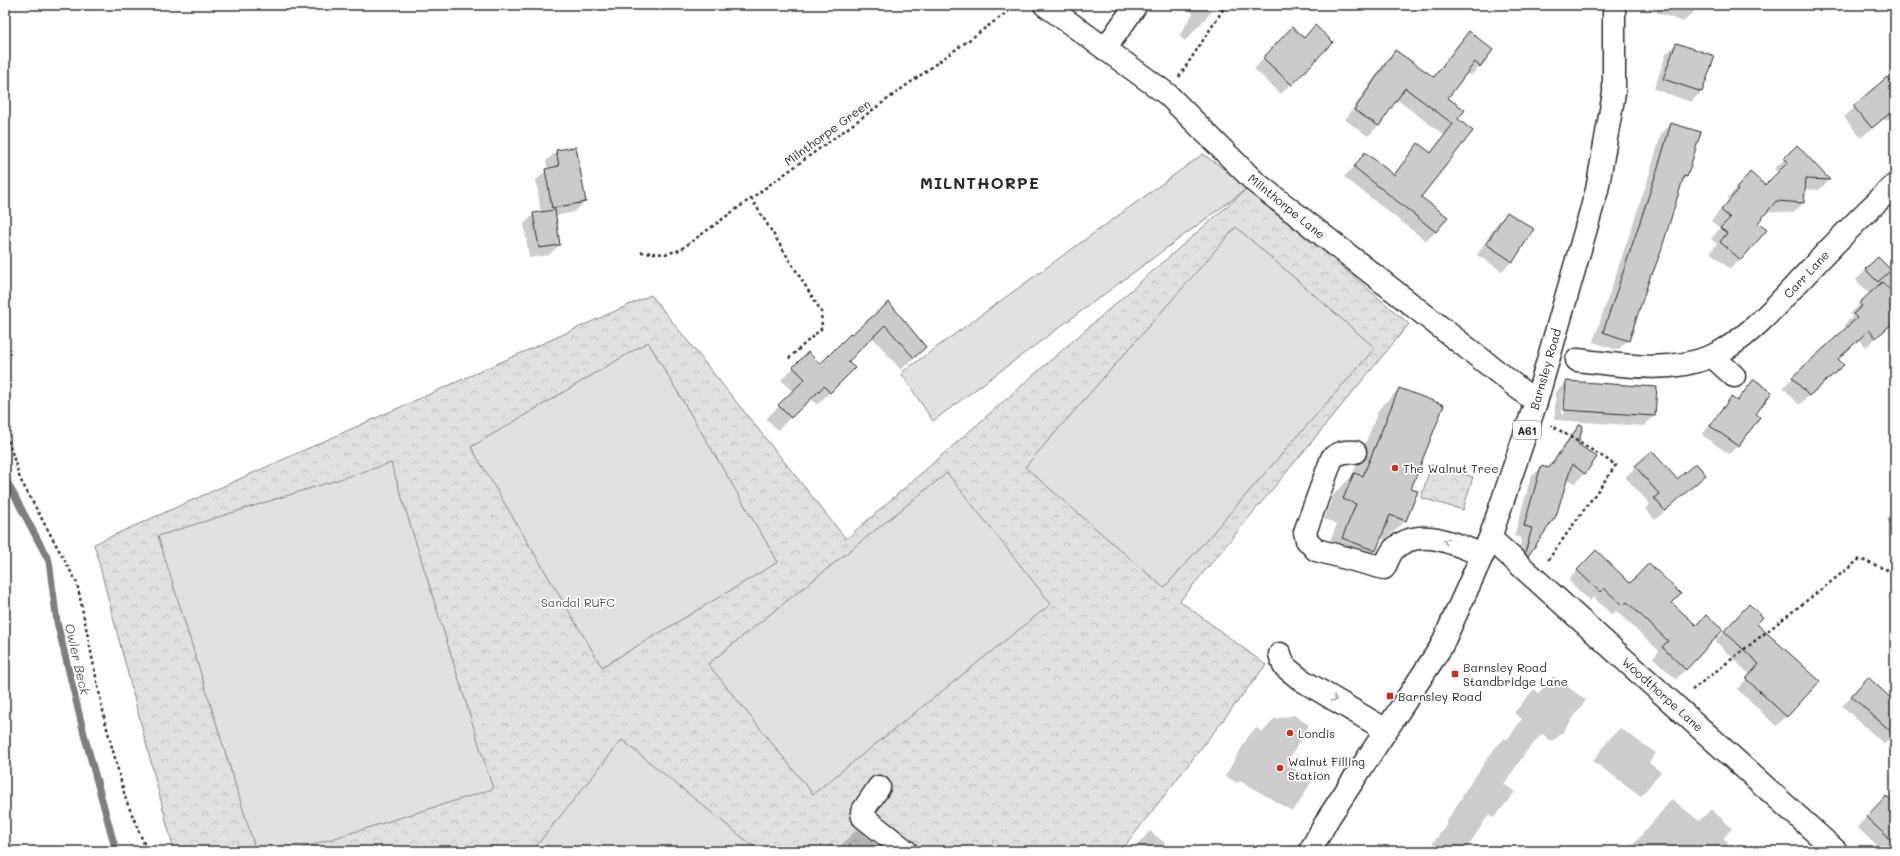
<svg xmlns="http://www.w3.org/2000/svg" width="1900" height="856" viewBox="0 0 1900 856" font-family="Mali,sans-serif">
  <defs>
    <pattern id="park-crowns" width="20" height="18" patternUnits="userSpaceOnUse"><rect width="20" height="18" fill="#e0e0e0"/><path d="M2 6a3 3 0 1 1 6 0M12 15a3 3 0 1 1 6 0" fill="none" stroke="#c0c0c0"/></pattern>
  </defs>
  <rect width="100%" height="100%" fill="#fff"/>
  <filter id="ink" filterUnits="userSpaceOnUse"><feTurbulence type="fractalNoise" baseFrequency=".025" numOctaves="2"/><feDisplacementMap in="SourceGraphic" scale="8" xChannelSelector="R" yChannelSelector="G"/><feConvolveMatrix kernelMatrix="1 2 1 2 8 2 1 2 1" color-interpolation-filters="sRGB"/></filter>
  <g filter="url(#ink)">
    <path fill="url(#park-crowns)" stroke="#868686" d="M 1249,187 L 1409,324 L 1180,601 L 1266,665 L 1121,851 L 174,851 L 94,544 L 651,295 L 846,539 Z
      M 1431,465 L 1473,477 L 1463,510 L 1421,498 Z"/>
    <path fill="#e0e0e0" stroke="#868686" d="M 1203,154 L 1249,187 L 933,421 L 901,373 Z
      M 1236,227 L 1375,348 L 1164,588 L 1025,467 Z
      M 648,342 L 778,562 L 602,667 L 471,447 Z
      M 391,463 L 493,789 L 293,851 L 256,851 L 158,536 Z
      M 947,473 L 1051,604 L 813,794 L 708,664 Z
      M 622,740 L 759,851 L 532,851 Z"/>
    <path fill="#0003" fill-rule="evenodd" d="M 1184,5 L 1218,5 L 1185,41 L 1179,36 L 1193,13 Z
      M 1659,5 L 1696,5 L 1694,12 L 1683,22 L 1656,12 Z
      M 1469,33 L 1480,66 L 1470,76 L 1466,73 L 1446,98 L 1456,119 L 1420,197 L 1436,232 L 1426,241 L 1344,177 L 1365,154 L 1393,175 L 1419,144 L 1430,153 L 1444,135 L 1396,99 L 1378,126 L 1368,136 L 1345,120 L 1385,62 L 1395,52 L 1433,77 L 1459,43 Z
      M 1282,39 L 1291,84 L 1281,94 L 1254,69 Z
      M 1676,44 L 1701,92 L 1691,102 L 1654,89 L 1666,54 Z
      M 1895,73 L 1895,114 L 1886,121 L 1884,118 L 1861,138 L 1844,117 Z
      M 1671,124 L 1686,176 L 1682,181 L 1628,340 L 1618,350 L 1593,342 L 1648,179 L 1661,134 Z
      M 1797,147 L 1829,180 L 1819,190 L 1804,189 L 1803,203 L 1793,213 L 1767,211 L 1757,223 L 1741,259 L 1730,269 L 1710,252 L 1717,244 L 1711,239 L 1720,228 L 1711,221 L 1729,200 L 1727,199 L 1740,183 L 1750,173 L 1765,186 L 1778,173 L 1774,169 Z
      M 557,151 L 585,202 L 574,212 L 555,216 L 559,245 L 549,255 L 529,258 L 524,224 L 534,214 L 541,213 L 536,180 L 548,169 L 546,161 Z
      M 1508,213 L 1512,261 L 1502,271 L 1477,255 L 1497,223 Z
      M 1878,258 L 1892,273 L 1895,270 L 1895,321 L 1866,347 L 1859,339 L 1837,359 L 1843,365 L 1799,405 L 1783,387 L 1847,328 L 1844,325 L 1852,317 L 1850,314 L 1870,294 L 1856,280 Z
      M 888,304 L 925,347 L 901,370 L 872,337 L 847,362 L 854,368 L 817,405 L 810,398 L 778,430 L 766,419 L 793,392 L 781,380 L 808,353 L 820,365 Z
      M 1754,380 L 1754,414 L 1738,445 L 1729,454 L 1702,435 L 1723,407 L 1731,398 L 1736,401 Z
      M 1566,382 L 1654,416 L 1644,426 L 1554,420 L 1556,392 ZM 1564,391 L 1566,391 L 1564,415 L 1562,415 Z
      M 1399,389 L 1409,489 L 1405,521 L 1385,540 L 1380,538 L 1375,551 L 1355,570 L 1323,558 L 1337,524 L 1324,519 L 1334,494 L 1352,476 L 1379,409 Z
      M 1580,425 L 1577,444 L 1585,473 L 1575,483 L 1567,478 L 1528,555 L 1518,565 L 1515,563 L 1522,538 L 1514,536 L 1531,477 L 1542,467 L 1547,469 L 1570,436 Z
      M 1636,467 L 1677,480 L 1694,485 L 1655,520 L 1645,509 L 1650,504 L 1625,477 Z
      M 1895,513 L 1895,530 L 1887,520 Z
      M 1586,562 L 1670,603 L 1686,669 L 1676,679 L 1653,658 L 1659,651 L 1616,611 L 1612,615 L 1593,597 L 1590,601 L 1568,580 Z
      M 1749,606 L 1787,716 L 1776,726 L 1737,689 L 1750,675 L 1715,641 Z
      M 1553,676 L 1586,700 L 1563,732 L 1552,742 L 1542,734 L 1526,752 L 1504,784 L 1515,792 L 1494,818 L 1489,814 L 1465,851 L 1427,851 L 1447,824 L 1445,823 L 1463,796 L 1462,795 L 1495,748 L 1505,738 L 1507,740 L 1522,719 L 1514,713 L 1534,689 L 1539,693 Z
      M 1858,689 L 1895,703 L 1895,734 L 1884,744 L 1842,706 Z
      M 1294,715 L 1309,725 L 1286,764 L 1313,779 L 1299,803 L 1292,811 L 1240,781 L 1238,783 L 1225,776 L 1249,735 L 1256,728 L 1263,732 L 1274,719 Z
      M 1620,728 L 1656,753 L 1649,763 L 1661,772 L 1641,796 L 1593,761 L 1610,738 Z
      M 1672,799 L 1699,821 L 1711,809 L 1732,828 L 1723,839 L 1729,843 L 1722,851 L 1628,851 Z
      M 1895,806 L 1895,851 L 1882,851 L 1857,827 L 1876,807 Z
      M 857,829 L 884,851 L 823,851 L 831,843 L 838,848 Z
      M 1150,831 L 1165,843 L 1159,851 L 1132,851 Z
      M 1211,846 L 1217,851 L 1206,851 Z"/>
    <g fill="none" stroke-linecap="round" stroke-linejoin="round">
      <path stroke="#7e7e7e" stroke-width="7" d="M 5,478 L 49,561 L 57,622 L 84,734 L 116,851"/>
    </g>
    <path fill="#cbcbcb" stroke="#2b2b2b" d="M 1315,25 L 1333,42 L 1292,85 L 1263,58 L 1292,27 L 1304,38 Z
      M 1469,31 L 1493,50 L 1480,67 L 1475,62 L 1448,98 L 1465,110 L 1458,119 L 1473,131 L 1421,197 L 1448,217 L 1436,232 L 1354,167 L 1365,152 L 1394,175 L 1418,143 L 1431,153 L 1453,124 L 1405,88 L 1379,126 L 1354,110 L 1395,50 L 1434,77 Z
      M 1676,43 L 1715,56 L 1702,92 L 1663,79 Z
      M 1887,77 L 1895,87 L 1895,109 L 1872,128 L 1853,106 Z
      M 1671,123 L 1701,132 L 1687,177 L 1684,176 L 1660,254 L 1652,275 L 1651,274 L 1629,341 L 1603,332 L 1658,168 Z
      M 1797,145 L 1830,180 L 1806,179 L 1804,203 L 1776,201 L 1758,223 L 1767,230 L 1741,260 L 1720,242 L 1727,233 L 1720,228 L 1730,218 L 1721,210 L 1738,190 L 1736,189 L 1750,172 L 1765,185 L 1788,162 L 1784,158 Z
      M 576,147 L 586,202 L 552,208 L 545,169 L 559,166 L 556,150 Z
      M 555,210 L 560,245 L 539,248 L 533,213 Z
      M 1507,212 L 1534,229 L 1513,262 L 1486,244 Z
      M 1878,257 L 1891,270 L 1878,282 L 1865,269 Z
      M 1882,282 L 1895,295 L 1895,321 L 1876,338 L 1869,330 L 1838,359 L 1844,365 L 1809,396 L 1792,377 L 1857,318 L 1853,314 L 1862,306 L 1859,303 Z
      M 889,302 L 926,347 L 914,358 L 885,325 L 848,362 L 855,368 L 830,393 L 824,386 L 791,418 L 778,405 L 805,379 L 793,367 L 808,352 L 820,364 L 851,333 L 852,334 Z
      M 1754,379 L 1772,392 L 1756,414 L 1760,417 L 1739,446 L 1710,426 L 1731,397 L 1737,401 Z
      M 1566,381 L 1657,387 L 1655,416 L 1564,410 Z
      M 1399,388 L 1444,405 L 1411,489 L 1418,491 L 1406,521 L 1390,515 L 1376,551 L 1342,538 L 1356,504 L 1343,499 L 1354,473 L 1363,476 Z
      M 1580,424 L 1583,426 L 1578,444 L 1597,457 L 1585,474 L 1572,464 L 1556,516 L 1528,556 L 1525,553 L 1532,528 L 1524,526 L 1541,466 L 1549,468 Z
      M 1652,451 L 1677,479 L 1696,463 L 1706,475 L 1665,511 L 1654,498 L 1659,494 L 1635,466 Z
      M 1596,550 L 1630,583 L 1649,563 L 1681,594 L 1672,603 L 1696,625 L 1706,615 L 1723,630 L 1686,670 L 1662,647 L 1668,641 L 1627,602 L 1623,606 L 1604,588 L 1600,592 L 1577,570 Z
      M 1749,604 L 1763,617 L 1757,624 L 1820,681 L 1787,717 L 1746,679 L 1759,664 L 1724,631 Z
      M 1868,677 L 1895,702 L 1895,735 L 1851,696 Z
      M 1886,796 L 1895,805 L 1895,844 L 1866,817 Z"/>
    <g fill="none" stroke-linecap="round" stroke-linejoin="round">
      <defs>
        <path id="minor" d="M 1045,5 L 1167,94 L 1255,182 L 1536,402
          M 1105,49 L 1136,5
          M 1712,356 L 1734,376
          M 1577,360 C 1621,365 1669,374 1712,356 C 1747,341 1778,303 1805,275 C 1834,244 1863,214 1895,185
          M 1355,452 C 1345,451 1340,452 1332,458 L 1305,532 L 1307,540 L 1316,550 L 1384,568 C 1387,562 1390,553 1394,549 C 1420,525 1456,545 1483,555
          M 1490,538 L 1836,851
          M 1280,654 L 1284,666 L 1300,679 L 1386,730
          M 879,787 L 862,812 L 863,817 L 906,851"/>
        <path id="major" d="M 1310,851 L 1329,817 L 1441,647 L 1490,538 L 1536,402 L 1597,190 L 1614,93 L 1614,5"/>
      </defs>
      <use href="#minor" stroke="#2b2b2b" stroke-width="25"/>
      <use href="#major" stroke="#2b2b2b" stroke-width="25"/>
      <path stroke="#2b2b2b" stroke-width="2.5" stroke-dasharray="3 3" stroke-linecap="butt" d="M 1179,77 L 1226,5
        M 751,198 L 821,311 L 822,328 L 788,359
        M 641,252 L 665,254 L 680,250 L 1017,5
        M 5,429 L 20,479 L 77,583 L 105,721 L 126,800 L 147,851
        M 1548,560 L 1616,465 L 1551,425
        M 1692,690 L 1860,559 L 1895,573"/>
      <use href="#minor" stroke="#fff" stroke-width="22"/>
      <use href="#major" stroke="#fff" stroke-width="22"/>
    </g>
    <defs><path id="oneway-chevron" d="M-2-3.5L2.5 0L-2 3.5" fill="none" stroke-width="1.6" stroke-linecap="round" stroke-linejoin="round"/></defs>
    <g stroke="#a0a0a0">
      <use href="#oneway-chevron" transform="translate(1446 541) rotate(-160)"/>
      <use href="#oneway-chevron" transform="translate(1334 699) rotate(31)"/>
    </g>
  </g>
  <g fill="#c8321e" stroke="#fff" stroke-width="1.5">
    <circle cx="1395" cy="468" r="4"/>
    <rect x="1451" y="670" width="8" height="8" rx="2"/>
    <rect x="1386" y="692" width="8" height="8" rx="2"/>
    <circle cx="1290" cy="733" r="4"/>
    <circle cx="1280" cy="768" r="4"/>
  </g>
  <g text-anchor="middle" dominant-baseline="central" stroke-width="3.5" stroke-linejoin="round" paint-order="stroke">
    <rect fill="#fff" stroke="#6b6b6b" stroke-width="1" x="1513" y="421" width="28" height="18" rx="3"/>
    <g font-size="11" font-weight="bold" fill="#2b2b2b">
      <text x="1527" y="430">A61</text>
    </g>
    <g font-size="12" fill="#2b2b2b" stroke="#fff">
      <text transform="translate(827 132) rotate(-36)">Milnthorpe Green</text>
      <text transform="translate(1287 206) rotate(39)">Milnthorpe Lane</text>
      <text transform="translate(1806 274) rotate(-47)">Carr Lane</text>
      <text transform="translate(1545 369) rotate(-74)">Barnsley Road</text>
      <text transform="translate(1663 694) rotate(42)">Woodthorpe Lane</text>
    </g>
    <g font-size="12" fill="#2b2b2b" stroke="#fff" text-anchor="start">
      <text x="1403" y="468">The Walnut Tree</text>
      <text x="1463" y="667">Barnsley Road<tspan x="1463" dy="14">Standbridge Lane</tspan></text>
      <text x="1398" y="696">Barnsley Road</text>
      <text x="1298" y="733">Londis</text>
      <text x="1288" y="761">Walnut Filling<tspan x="1288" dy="14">Station</tspan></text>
    </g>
    <g font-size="12" fill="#585858" stroke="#fff">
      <text x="578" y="602">Sandal RUFC</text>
    </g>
    <g font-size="13" font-style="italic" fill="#5c5c5c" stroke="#fff">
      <text transform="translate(78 659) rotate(77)">Owler Beck</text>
    </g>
    <g font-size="16" font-weight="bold" letter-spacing="1" fill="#2b2b2b" stroke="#fff">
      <text x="980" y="182">MILNTHORPE</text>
    </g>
  </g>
  <rect width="1900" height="856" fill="none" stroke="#fff" stroke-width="20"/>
  <rect x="10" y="10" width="1880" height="836" fill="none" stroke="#2b2b2b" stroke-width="1.5" filter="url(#ink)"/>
</svg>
